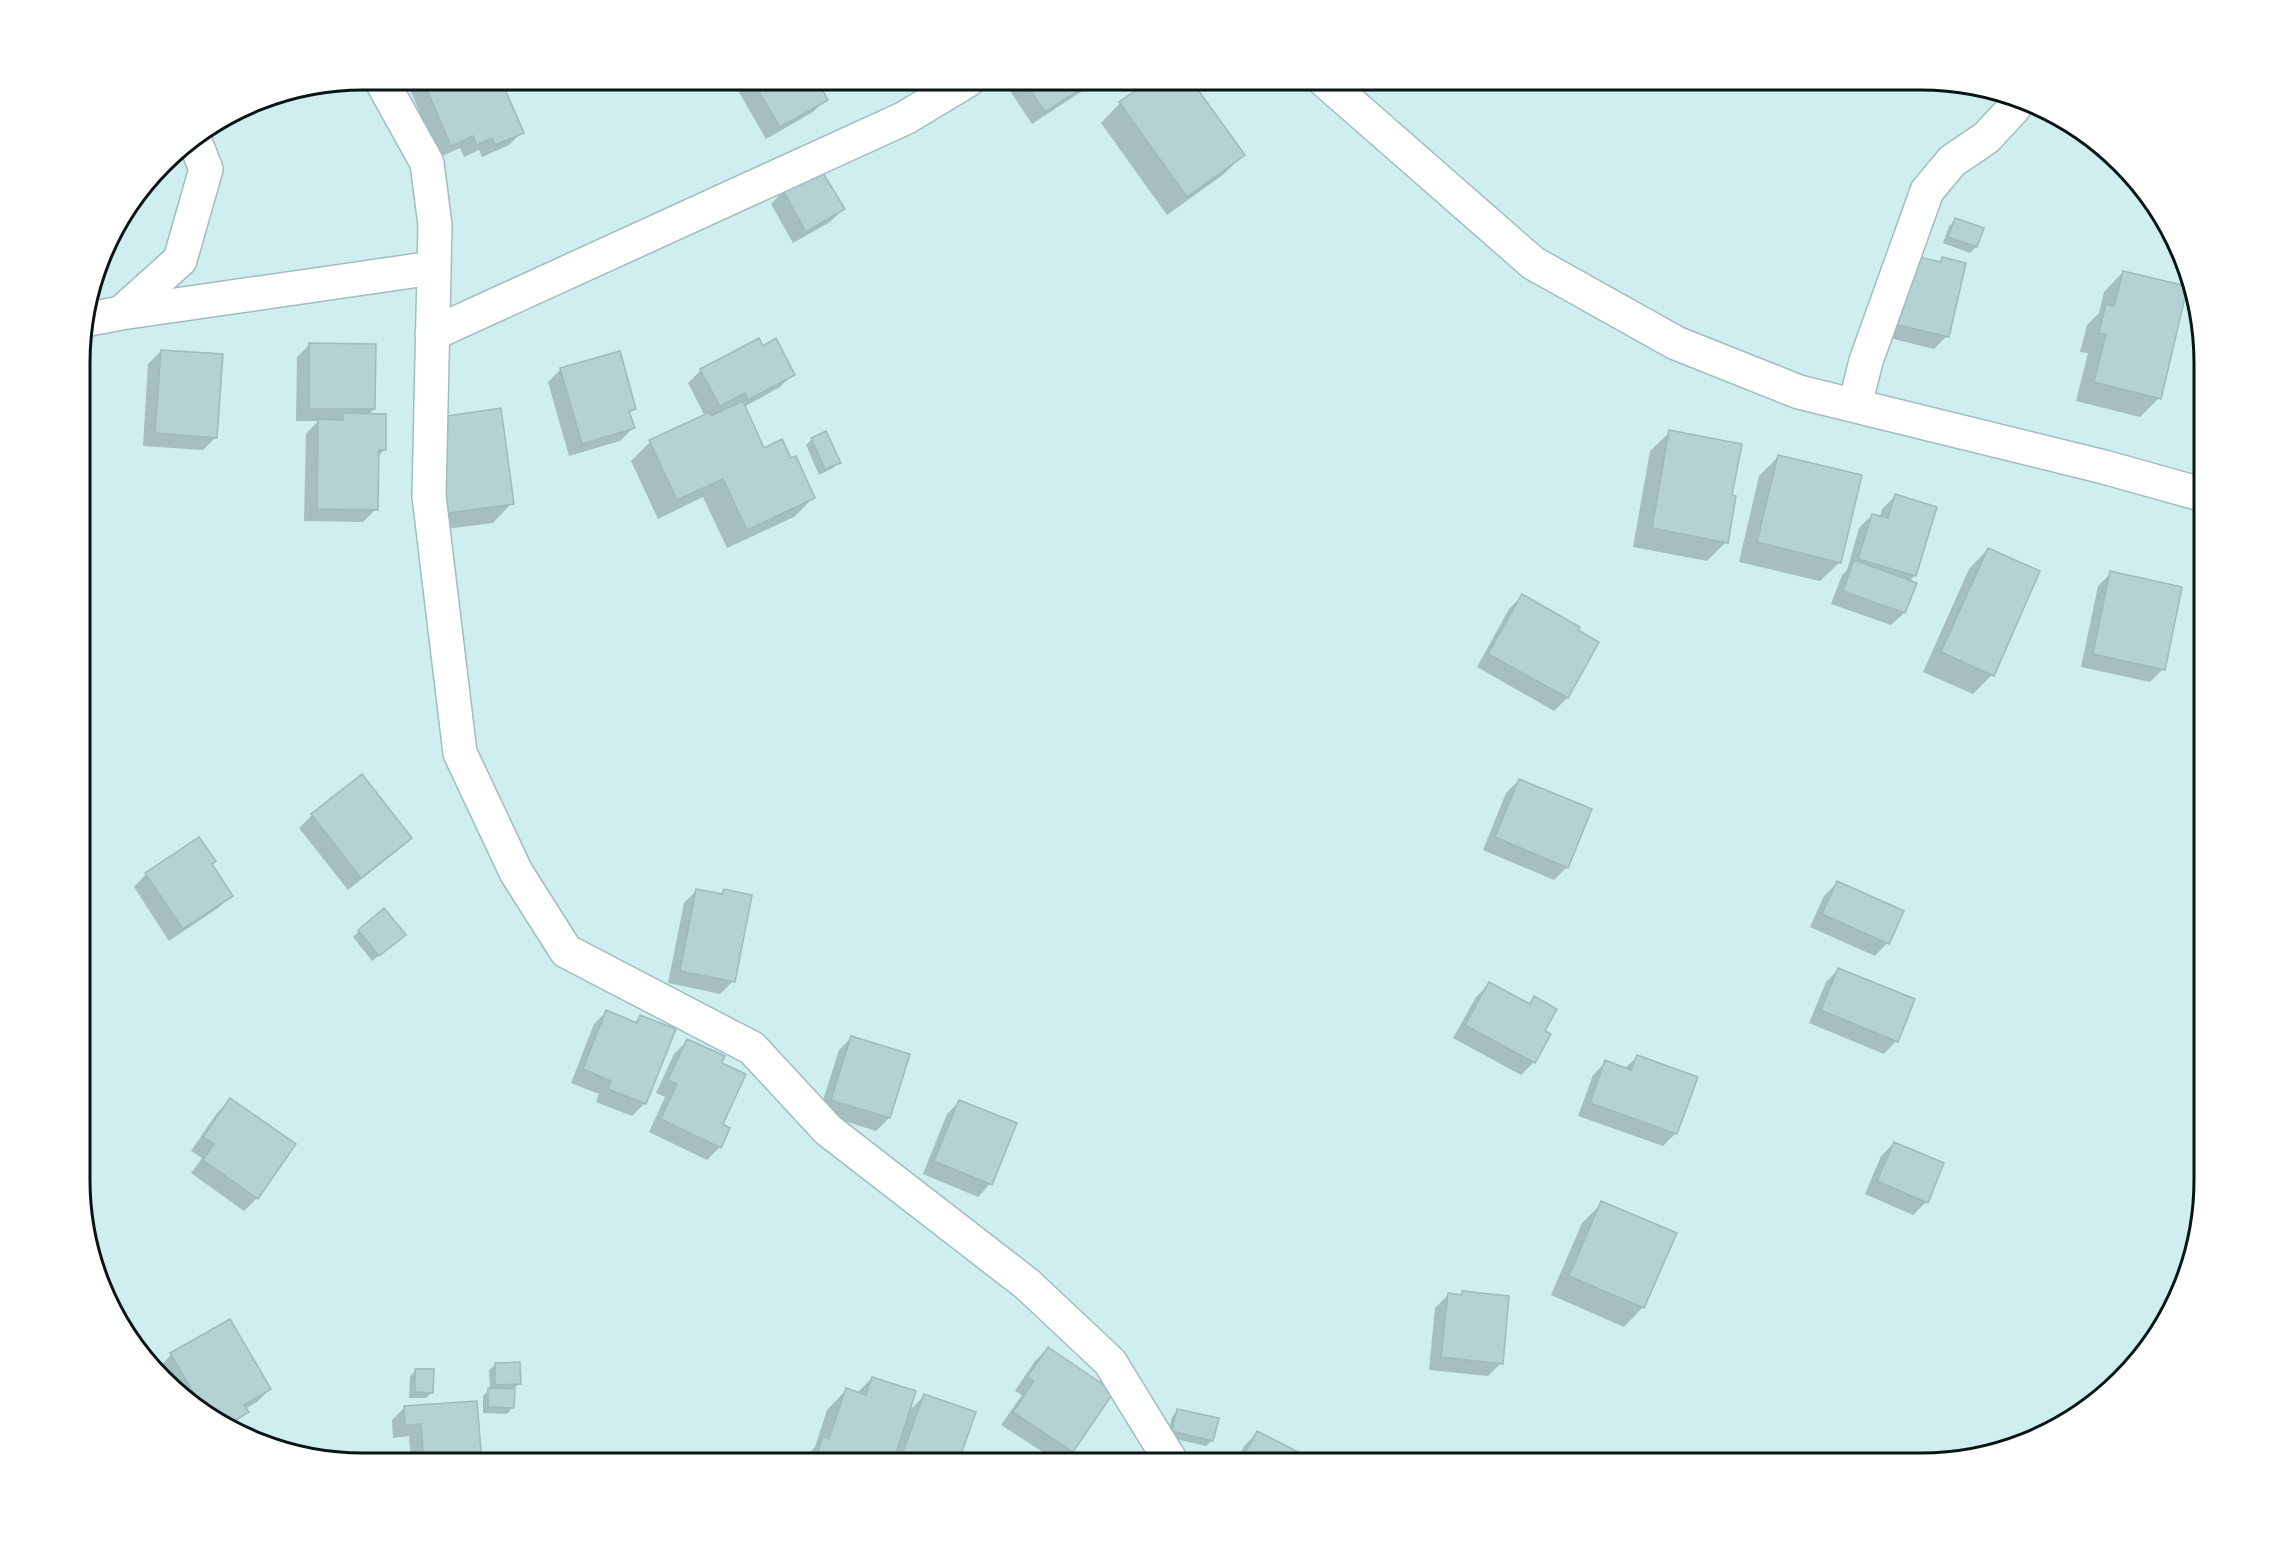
<svg xmlns="http://www.w3.org/2000/svg" width="2284" height="1543" viewBox="0 0 2284 1543" font-family="Figtree,sans-serif">
  <rect width="100%" height="100%" fill="#cfeeef"/>
  <path fill="#0003" d="M 417,80 L 499,80 L 522,132 L 509,145 L 482,157 L 479,150 L 464,157 L 460,148 L 438,158 L 409,87 Z
    M 732,80 L 815,80 L 826,99 L 813,112 L 766,139 Z
    M 899,80 L 923,80 L 906,90 Z
    M 1003,80 L 1099,80 L 1032,124 Z
    M 1154,80 L 1189,80 L 1243,155 L 1224,174 L 1167,215 L 1101,123 L 1120,103 Z
    M 820,170 L 843,209 L 830,222 L 793,243 L 771,204 L 783,191 Z
    M 1955,220 L 1976,247 L 1970,253 L 1943,243 L 1949,226 Z
    M 1942,259 L 1947,336 L 1934,349 L 1881,336 Z
    M 2123,272 L 2159,398 L 2140,417 L 2076,401 L 2088,353 L 2080,352 L 2087,325 L 2099,313 L 2104,292 Z
    M 310,344 L 374,409 L 368,415 L 384,450 L 377,457 L 376,509 L 363,522 L 304,521 L 306,434 L 318,421 L 296,421 L 297,357 Z
    M 762,348 L 793,374 L 780,387 L 744,407 L 763,450 L 813,498 L 794,517 L 727,548 L 703,497 L 658,519 L 631,461 L 650,442 L 705,416 L 688,383 L 701,370 Z
    M 161,351 L 216,437 L 203,450 L 143,446 L 148,364 Z
    M 561,369 L 635,408 L 629,414 L 633,428 L 620,441 L 569,456 L 548,382 Z
    M 1670,432 L 1730,496 L 1726,542 L 1707,561 L 1633,547 L 1650,451 Z
    M 416,439 L 512,503 L 493,523 L 429,531 Z
    M 812,439 L 839,462 L 833,468 L 819,475 L 806,445 Z
    M 1778,457 L 1840,562 L 1820,581 L 1739,562 L 1759,476 Z
    M 1895,496 L 1915,575 L 1909,582 L 1904,613 L 1891,625 L 1831,604 L 1842,575 L 1847,570 L 1859,528 L 1872,515 L 1880,517 L 1882,509 Z
    M 1988,549 L 1992,675 L 1973,694 L 1923,672 L 1969,569 Z
    M 2111,573 L 2163,669 L 2150,682 L 2081,667 L 2098,586 Z
    M 1522,596 L 1597,643 L 1567,698 L 1554,711 L 1477,667 L 1509,609 Z
    M 2204,618 L 2204,650 L 2196,648 Z
    M 1519,780 L 1567,867 L 1554,880 L 1483,850 L 1506,793 Z
    M 312,815 L 410,838 L 397,851 L 348,890 L 299,828 Z
    M 211,865 L 231,895 L 218,908 L 169,941 L 134,887 L 146,874 Z
    M 1837,883 L 1887,943 L 1875,956 L 1810,927 L 1824,896 Z
    M 697,890 L 719,895 L 724,890 L 733,981 L 720,994 L 668,983 L 684,903 Z
    M 359,931 L 398,941 L 372,961 L 353,937 Z
    M 1839,969 L 1896,1041 L 1884,1054 L 1809,1023 L 1826,982 Z
    M 1489,984 L 1528,1005 L 1535,998 L 1543,1032 L 1549,1035 L 1534,1062 L 1521,1075 L 1453,1038 L 1476,997 Z
    M 607,1011 L 634,1023 L 641,1016 L 645,1103 L 632,1116 L 596,1102 L 599,1094 L 571,1083 L 594,1024 Z
    M 852,1037 L 908,1055 L 889,1118 L 876,1131 L 819,1113 L 839,1050 Z
    M 687,1041 L 720,1063 L 720,1147 L 707,1160 L 649,1132 L 665,1097 L 656,1093 L 674,1054 Z
    M 1637,1057 L 1676,1133 L 1663,1146 L 1578,1116 L 1593,1075 L 1606,1062 L 1624,1069 Z
    M 230,1100 L 257,1198 L 244,1211 L 191,1173 L 202,1158 L 191,1151 L 217,1113 Z
    M 960,1101 L 990,1184 L 978,1197 L 923,1174 L 947,1114 Z
    M 1894,1143 L 1926,1202 L 1913,1215 L 1865,1194 L 1881,1156 Z
    M 1602,1203 L 1643,1307 L 1624,1327 L 1551,1295 L 1582,1223 Z
    M 1463,1293 L 1501,1363 L 1488,1376 L 1429,1370 L 1435,1308 L 1448,1295 L 1459,1296 Z
    M 1048,1349 L 1112,1392 L 1072,1451 L 1060,1463 L 1001,1425 L 1022,1395 L 1015,1391 L 1035,1361 Z
    M 171,1355 L 270,1389 L 257,1402 L 245,1409 L 247,1412 L 229,1428 L 205,1416 L 159,1367 Z
    M 496,1364 L 519,1384 L 513,1390 L 513,1407 L 507,1414 L 483,1413 L 483,1396 L 490,1389 L 489,1370 Z
    M 416,1370 L 432,1392 L 426,1398 L 409,1398 L 410,1376 Z
    M 872,1378 L 908,1412 L 925,1395 L 975,1413 L 956,1463 L 802,1463 L 804,1458 L 815,1447 L 827,1410 L 846,1390 L 857,1393 Z
    M 475,1403 L 480,1463 L 411,1463 L 409,1436 L 393,1438 L 392,1420 L 405,1407 Z
    M 1178,1410 L 1212,1440 L 1206,1446 L 1167,1437 L 1172,1417 Z
    M 1257,1433 L 1314,1461 L 1313,1463 L 1235,1463 L 1244,1446 Z"/>
  <path fill="#b4d2d3" stroke="#9dbbbc" stroke-width="1.5" d="M 423,80 L 501,80 L 524,133 L 495,145 L 492,138 L 477,145 L 473,136 L 451,146 Z
    M 752,80 L 817,80 L 828,100 L 780,127 Z
    M 1024,80 L 1095,80 L 1045,112 Z
    M 1151,80 L 1191,80 L 1245,155 L 1187,197 L 1119,102 Z
    M 820,168 L 845,209 L 806,232 L 783,190 Z
    M 1955,218 L 1984,228 L 1977,247 L 1948,237 Z
    M 1910,255 L 1941,262 L 1942,257 L 1966,263 L 1949,337 L 1894,324 Z
    M 2123,271 L 2186,286 L 2187,289 L 2161,399 L 2094,382 L 2106,334 L 2099,333 L 2106,304 L 2114,306 Z
    M 759,338 L 763,346 L 776,338 L 795,375 L 748,400 L 745,393 L 720,406 L 700,369 Z
    M 309,343 L 376,344 L 375,409 L 309,409 Z
    M 161,350 L 223,354 L 217,438 L 155,433 Z
    M 620,351 L 636,409 L 629,411 L 635,428 L 582,444 L 560,368 Z
    M 743,401 L 764,448 L 782,439 L 791,458 L 796,456 L 815,498 L 747,530 L 723,479 L 677,500 L 649,440 L 710,412 L 711,416 Z
    M 501,408 L 514,504 L 448,513 L 434,418 Z
    M 343,413 L 386,414 L 386,450 L 379,450 L 378,510 L 317,509 L 318,419 L 343,420 Z
    M 1669,430 L 1742,444 L 1732,495 L 1736,496 L 1728,543 L 1652,528 Z
    M 826,431 L 841,463 L 825,469 L 811,438 Z
    M 1778,455 L 1862,475 L 1841,563 L 1757,542 Z
    M 1895,494 L 1937,507 L 1916,576 L 1858,559 L 1872,514 L 1888,518 Z
    M 1988,548 L 2040,571 L 1994,676 L 1941,652 Z
    M 1854,560 L 1917,583 L 1905,613 L 1843,591 Z
    M 2110,571 L 2182,587 L 2165,670 L 2093,654 Z
    M 1522,594 L 1580,627 L 1578,630 L 1599,642 L 1568,698 L 1488,654 Z
    M 362,774 L 412,838 L 361,878 L 311,814 Z
    M 1519,779 L 1592,809 L 1568,868 L 1495,837 Z
    M 199,837 L 216,861 L 212,864 L 233,896 L 183,929 L 145,873 Z
    M 1837,881 L 1904,911 L 1889,944 L 1822,914 Z
    M 696,889 L 722,894 L 724,889 L 752,895 L 735,982 L 680,971 Z
    M 384,908 L 406,935 L 379,956 L 358,930 Z
    M 1838,968 L 1915,999 L 1898,1042 L 1821,1010 Z
    M 1489,982 L 1530,1004 L 1534,996 L 1557,1009 L 1545,1031 L 1551,1034 L 1535,1063 L 1465,1025 Z
    M 606,1010 L 637,1023 L 640,1015 L 676,1029 L 646,1104 L 608,1089 L 611,1081 L 583,1069 Z
    M 851,1036 L 910,1054 L 890,1118 L 831,1100 Z
    M 687,1039 L 725,1056 L 722,1063 L 746,1074 L 723,1124 L 730,1128 L 721,1148 L 661,1119 L 677,1084 L 668,1080 Z
    M 1637,1055 L 1698,1077 L 1677,1134 L 1590,1103 L 1605,1060 L 1631,1070 Z
    M 230,1098 L 296,1144 L 258,1199 L 203,1160 L 214,1144 L 203,1137 Z
    M 959,1100 L 1017,1123 L 992,1185 L 934,1161 Z
    M 1894,1142 L 1944,1163 L 1928,1203 L 1877,1181 Z
    M 1601,1201 L 1677,1233 L 1644,1308 L 1569,1276 Z
    M 1462,1291 L 1509,1296 L 1503,1364 L 1441,1357 L 1448,1293 L 1462,1295 Z
    M 230,1319 L 271,1389 L 244,1405 L 249,1412 L 226,1426 L 208,1417 L 170,1353 Z
    M 1048,1347 L 1114,1392 L 1073,1452 L 1013,1412 L 1034,1381 L 1027,1377 Z
    M 520,1362 L 521,1384 L 495,1385 L 495,1363 Z
    M 415,1369 L 434,1369 L 433,1393 L 415,1392 Z
    M 872,1377 L 916,1391 L 893,1463 L 814,1463 L 823,1436 L 829,1439 L 846,1388 L 866,1395 Z
    M 488,1388 L 515,1389 L 514,1408 L 488,1407 Z
    M 924,1394 L 976,1412 L 958,1463 L 899,1463 Z
    M 477,1401 L 482,1463 L 424,1463 L 421,1424 L 405,1425 L 404,1406 Z
    M 1177,1409 L 1219,1418 L 1213,1441 L 1172,1431 Z
    M 1257,1431 L 1316,1461 L 1314,1463 L 1240,1463 Z"/>
  <g fill="none" stroke-linecap="round" stroke-linejoin="round">
    <defs>
      <path id="street" d="M 381,80 L 427,163 L 435,225 L 429,496 L 460,753 L 516,872 L 566,951 L 752,1048 L 828,1130 L 1027,1284 L 1110,1362 L 1172,1463
        M 121,313 L 433,268
        M 84,320 L 121,313 L 180,260 L 206,169 L 194,139
        M 432,334 L 905,118 L 968,80
        M 1855,405 L 1866,361 L 1927,191 L 1952,161 L 1986,138 L 2014,108 L 2017,97"/>
      <path id="secondary" d="M 1324,80 L 1533,263 L 1676,343 L 1799,392 L 2104,467 L 2204,495"/>
    </defs>
    <use href="#street" stroke="#a0bdbf" stroke-width="36"/>
    <use href="#secondary" stroke="#a0bdbf" stroke-width="36"/>
    <use href="#street" stroke="#fff" stroke-width="33"/>
    <use href="#secondary" stroke="#fff" stroke-width="33"/>
  </g>
  <path d="M0 0H2284V1543H0ZM363 90H1921A273 273 0 0 1 2194 363V1180A273 273 0 0 1 1921 1453H363A273 273 0 0 1 90 1180V363A273 273 0 0 1 363 90Z" fill="#fff" fill-rule="evenodd"/>
  <path fill="none" stroke="#0a1515" stroke-width="3" d="M363 90H1921A273 273 0 0 1 2194 363V1180A273 273 0 0 1 1921 1453H363A273 273 0 0 1 90 1180V363A273 273 0 0 1 363 90Z"/>
</svg>
